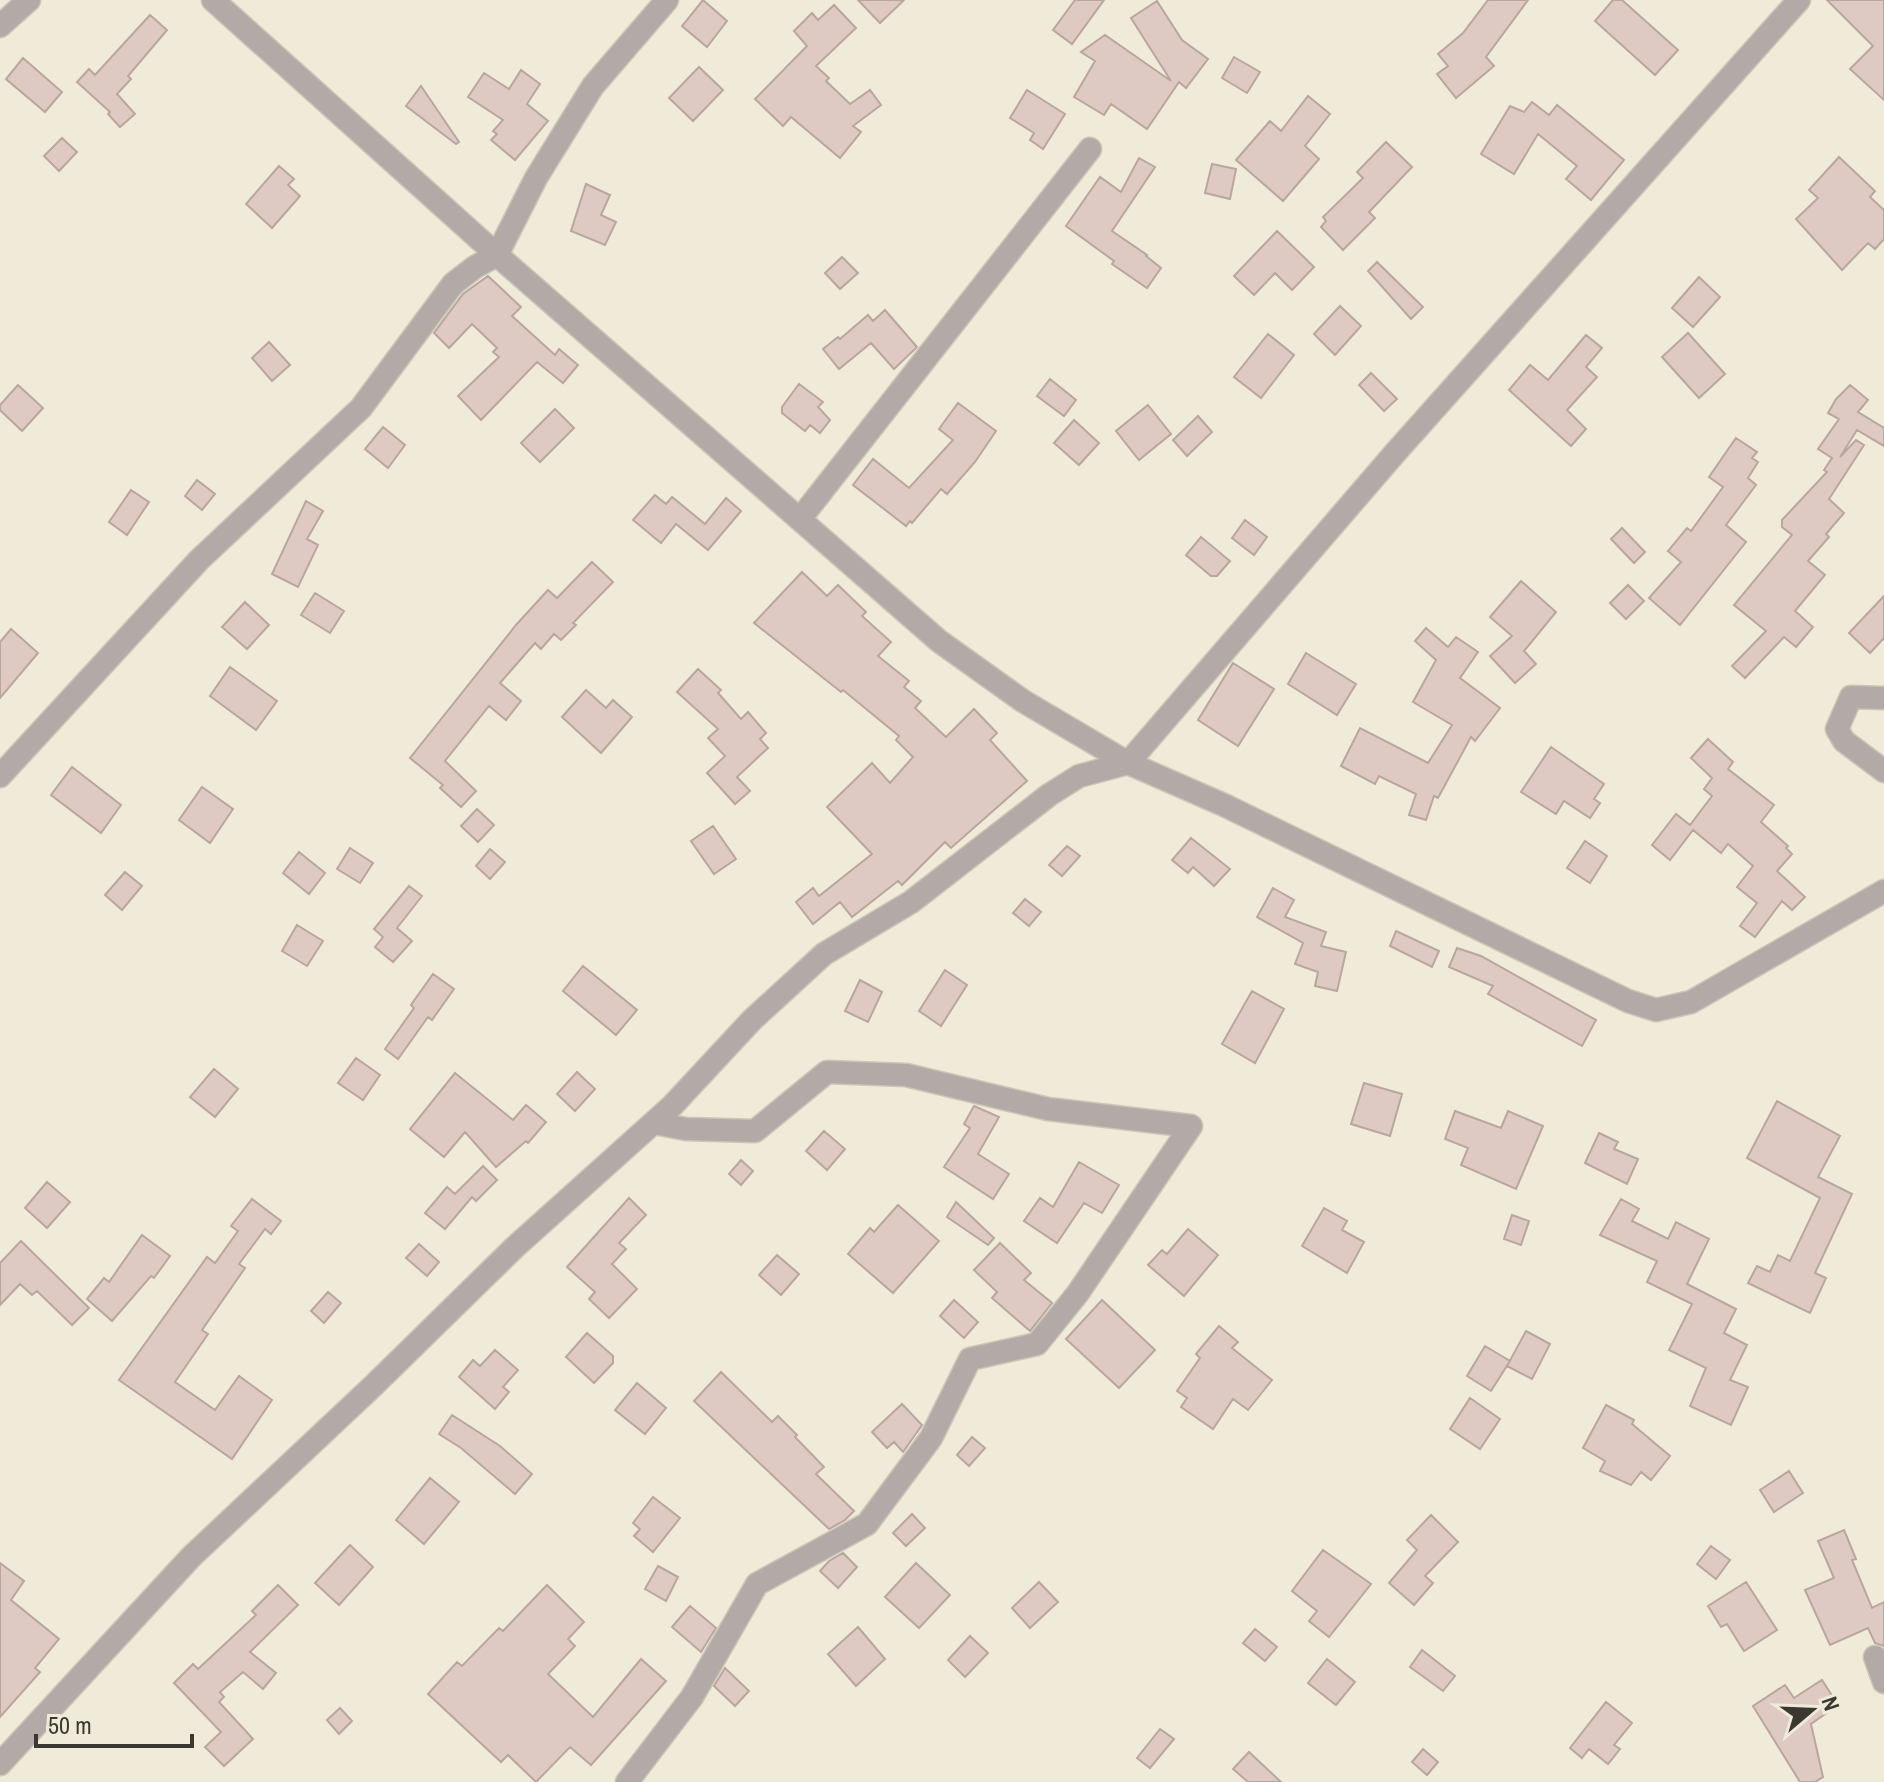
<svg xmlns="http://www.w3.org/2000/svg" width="1884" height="1782" viewBox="0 0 1884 1782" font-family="'Archivo Narrow',sans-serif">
  <rect width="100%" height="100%" fill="#f0ead8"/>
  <path fill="#dfcac3" stroke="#b9a69f" stroke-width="2" d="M 703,0 L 727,21 L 707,47 L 682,26 Z
    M 858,0 L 904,0 L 880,23 Z
    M 1075,0 L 1104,0 L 1072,44 L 1053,30 Z
    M 1488,0 L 1528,0 L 1486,57 L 1494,66 L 1456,98 L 1437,74 L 1448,66 L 1438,54 L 1463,33 Z
    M 1613,0 L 1622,0 L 1678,50 L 1655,75 L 1595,21 Z
    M 1827,0 L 1884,0 L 1884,100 L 1850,69 L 1873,46 Z
    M 1157,1 L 1182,40 L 1208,59 L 1186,88 L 1179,82 L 1147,129 L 1111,104 L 1104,115 L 1074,97 L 1095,61 L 1081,52 L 1105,35 L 1171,81 L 1131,18 Z
    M 834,5 L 856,28 L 816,66 L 829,78 L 826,81 L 850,104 L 870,90 L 881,105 L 853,126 L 861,132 L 840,158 L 791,117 L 783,126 L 755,99 L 807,46 L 794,31 L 812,13 L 818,20 Z
    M 150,15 L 167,30 L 128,76 L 131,79 L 117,94 L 135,114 L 120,127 L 108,114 L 110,112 L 77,82 L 89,69 L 95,75 Z
    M 1234,57 L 1260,72 L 1247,93 L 1222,78 Z
    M 23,58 L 62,92 L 45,112 L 6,79 Z
    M 699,67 L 723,90 L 693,121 L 669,98 Z
    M 521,70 L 540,84 L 527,104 L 548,121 L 515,160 L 491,140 L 497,134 L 493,131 L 503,120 L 468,97 L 484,73 L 509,89 Z
    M 421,86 L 459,142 L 456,144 L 406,106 Z
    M 1027,90 L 1065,114 L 1043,149 L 1030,140 L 1034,133 L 1010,118 Z
    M 1308,96 L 1330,114 L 1305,146 L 1319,159 L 1283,201 L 1236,160 L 1270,121 L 1281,131 Z
    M 1532,102 L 1549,115 L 1557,105 L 1624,160 L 1591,200 L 1566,179 L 1577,166 L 1538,134 L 1514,174 L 1481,154 L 1510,106 L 1524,112 Z
    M 62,138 L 77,152 L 59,171 L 44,156 Z
    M 1386,142 L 1412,167 L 1369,212 L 1375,218 L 1343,250 L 1321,227 L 1326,221 L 1323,217 L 1363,178 L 1357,172 Z
    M 1839,157 L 1875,191 L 1870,197 L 1884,210 L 1884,239 L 1875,249 L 1868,243 L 1842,270 L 1796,219 L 1818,198 L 1809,190 Z
    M 1139,158 L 1155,167 L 1112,231 L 1147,255 L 1146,256 L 1161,268 L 1147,288 L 1112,264 L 1114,261 L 1066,226 L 1100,177 L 1121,192 Z
    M 1212,164 L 1236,169 L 1230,199 L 1205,193 Z
    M 279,166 L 294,179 L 288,185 L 300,196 L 272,228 L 246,204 Z
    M 586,184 L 610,195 L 601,215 L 616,222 L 605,245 L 571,231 Z
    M 1277,231 L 1314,267 L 1292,290 L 1275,273 L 1254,295 L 1234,276 Z
    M 842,257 L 858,273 L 840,289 L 825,273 Z
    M 1377,262 L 1423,307 L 1411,319 L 1368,271 Z
    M 488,276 L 521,307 L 512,316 L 555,355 L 559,349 L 578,365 L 563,383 L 537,362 L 481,420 L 458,396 L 499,357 L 493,352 L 497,348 L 472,324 L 449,348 L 434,333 L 463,294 Z
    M 1699,277 L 1720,297 L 1693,327 L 1672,308 Z
    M 1340,306 L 1361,326 L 1335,355 L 1314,334 Z
    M 885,310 L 917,347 L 894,369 L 871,343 L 839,369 L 823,349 L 838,337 L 840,339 L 868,315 L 873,321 Z
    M 1688,333 L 1725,374 L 1699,398 L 1662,357 Z
    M 1268,334 L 1294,355 L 1261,398 L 1234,377 Z
    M 1586,335 L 1602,348 L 1586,367 L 1597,377 L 1567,410 L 1586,429 L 1571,446 L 1509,390 L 1530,365 L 1548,380 Z
    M 269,342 L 290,365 L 272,381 L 252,358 Z
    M 1371,373 L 1397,399 L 1384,411 L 1359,385 Z
    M 1050,379 L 1076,400 L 1064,416 L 1037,396 Z
    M 799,384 L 823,402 L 818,407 L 830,420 L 820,433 L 810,425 L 805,431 L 782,413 L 782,407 Z
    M 18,385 L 43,408 L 22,431 L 0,410 L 0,405 Z
    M 1850,385 L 1868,400 L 1858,412 L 1884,428 L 1884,446 L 1857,430 L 1840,457 L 1856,440 L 1864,445 L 1829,499 L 1844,513 L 1826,534 L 1829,537 L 1808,561 L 1825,575 L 1795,611 L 1813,627 L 1796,647 L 1784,637 L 1745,678 L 1732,666 L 1766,631 L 1734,605 L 1792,535 L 1782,527 L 1782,520 L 1827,472 L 1824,470 L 1832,458 L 1818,449 L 1839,419 L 1828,413 L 1836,399 Z
    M 958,403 L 996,431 L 975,462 L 947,494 L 941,489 L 912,523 L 910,521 L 906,526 L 853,485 L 873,459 L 909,488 L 953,440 L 939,429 Z
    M 1148,405 L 1171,434 L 1139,460 L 1116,431 Z
    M 555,409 L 574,428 L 540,462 L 521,443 Z
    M 1198,416 L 1212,432 L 1187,456 L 1173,440 Z
    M 1074,420 L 1099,443 L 1079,465 L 1054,443 Z
    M 383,427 L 405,445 L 388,468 L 365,449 Z
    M 1736,438 L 1757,452 L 1752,458 L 1758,462 L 1748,478 L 1756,485 L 1726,525 L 1746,542 L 1680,625 L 1649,598 L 1681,562 L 1668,551 L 1687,528 L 1691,531 L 1723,487 L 1709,477 Z
    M 197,480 L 215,494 L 202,510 L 185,496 Z
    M 131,490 L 149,502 L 127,535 L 109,522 Z
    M 655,495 L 666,504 L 672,497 L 705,524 L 726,498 L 741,511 L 708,550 L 676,524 L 661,543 L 633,520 Z
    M 306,501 L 323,511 L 307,539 L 318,545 L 298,587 L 272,574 Z
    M 1245,520 L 1267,537 L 1254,555 L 1232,538 Z
    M 1622,528 L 1645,552 L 1634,563 L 1611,539 Z
    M 1201,537 L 1230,561 L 1217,576 L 1211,576 L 1186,555 Z
    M 592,562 L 613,582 L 573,623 L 576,625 L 561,640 L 554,634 L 541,649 L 535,643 L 500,683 L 521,701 L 506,720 L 489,706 L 445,761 L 476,791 L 461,807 L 440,788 L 443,785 L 410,758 L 516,625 L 548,590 L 557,598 Z
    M 802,572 L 827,596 L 838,585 L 866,612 L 862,616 L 891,642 L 878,656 L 909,681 L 904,687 L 921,701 L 915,708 L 946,737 L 974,709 L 997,733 L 990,740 L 1027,781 L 951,848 L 945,842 L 902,885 L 898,881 L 852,917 L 840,902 L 813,924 L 796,902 L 813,888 L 819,896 L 872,854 L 827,807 L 872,763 L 890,783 L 913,757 L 896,740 L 899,736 L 843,690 L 841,692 L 754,623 Z
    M 1521,581 L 1556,612 L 1524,651 L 1536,664 L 1515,683 L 1490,656 L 1512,636 L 1490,617 Z
    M 1628,585 L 1644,601 L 1626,619 L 1610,603 Z
    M 315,593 L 344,611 L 330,633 L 301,615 Z
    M 1884,596 L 1884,638 L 1870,653 L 1849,633 Z
    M 245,602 L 269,625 L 247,649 L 222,627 Z
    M 1426,628 L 1448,647 L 1456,637 L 1478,652 L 1460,678 L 1500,708 L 1475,741 L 1471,737 L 1438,798 L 1434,796 L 1426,820 L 1409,815 L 1416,794 L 1379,776 L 1375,784 L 1341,766 L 1360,728 L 1428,763 L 1452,725 L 1413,702 L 1436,660 L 1415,641 Z
    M 11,629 L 38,653 L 0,698 L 0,642 Z
    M 1306,653 L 1356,684 L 1337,715 L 1288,684 Z
    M 1233,663 L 1274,689 L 1238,746 L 1198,720 Z
    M 230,667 L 277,701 L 256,730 L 210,696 Z
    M 698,669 L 721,690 L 718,693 L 741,719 L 748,712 L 766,733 L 760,739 L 768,748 L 737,777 L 750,791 L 735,804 L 707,773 L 725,756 L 708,738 L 718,729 L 677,692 Z
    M 586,690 L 606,708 L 613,700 L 632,717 L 601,753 L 562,717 Z
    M 1708,739 L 1733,762 L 1728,769 L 1774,805 L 1761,822 L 1788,846 L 1786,848 L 1792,854 L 1777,871 L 1805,897 L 1792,910 L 1782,901 L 1755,937 L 1740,926 L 1757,903 L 1737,887 L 1753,866 L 1728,844 L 1721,853 L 1693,830 L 1670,860 L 1652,845 L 1676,814 L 1690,825 L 1712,796 L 1704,789 L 1712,778 L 1691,758 Z
    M 1551,747 L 1604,784 L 1594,799 L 1600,803 L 1590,818 L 1564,801 L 1556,814 L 1521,792 Z
    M 72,767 L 121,805 L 101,833 L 51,795 Z
    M 202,787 L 233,809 L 210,843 L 179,820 Z
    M 477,809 L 494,825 L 478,842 L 461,826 Z
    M 713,826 L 736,859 L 714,874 L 691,841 Z
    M 1191,838 L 1230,869 L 1214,886 L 1193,867 L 1188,873 L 1172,860 Z
    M 1585,841 L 1607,856 L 1590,883 L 1567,868 Z
    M 1067,846 L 1080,856 L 1062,876 L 1049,865 Z
    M 350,848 L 373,863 L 360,883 L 337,869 Z
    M 490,849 L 505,862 L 490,879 L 476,866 Z
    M 299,852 L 325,873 L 309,894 L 283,873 Z
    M 125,872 L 142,886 L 122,910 L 105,895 Z
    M 409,886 L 422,896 L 397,928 L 412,941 L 393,962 L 375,947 L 383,937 L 374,929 Z
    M 1273,888 L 1294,900 L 1285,917 L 1326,932 L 1321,946 L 1346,952 L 1337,991 L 1315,986 L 1318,972 L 1295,964 L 1303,943 L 1257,917 Z
    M 1025,899 L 1041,912 L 1029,926 L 1013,913 Z
    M 297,925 L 323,941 L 307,966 L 282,951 Z
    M 1396,931 L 1439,951 L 1432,967 L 1390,946 Z
    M 1457,948 L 1481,956 L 1596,1020 L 1582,1046 L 1488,994 L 1493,986 L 1449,967 Z
    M 583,966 L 637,1010 L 616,1035 L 563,991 Z
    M 945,970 L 967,985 L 941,1026 L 919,1011 Z
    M 433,974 L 454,989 L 432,1020 L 428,1017 L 398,1059 L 385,1049 L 414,1008 L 411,1005 Z
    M 860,980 L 882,992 L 868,1022 L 845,1011 Z
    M 1252,991 L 1284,1009 L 1255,1063 L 1222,1044 Z
    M 356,1058 L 380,1075 L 363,1100 L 338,1083 Z
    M 214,1069 L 238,1089 L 215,1117 L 190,1097 Z
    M 577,1072 L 595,1089 L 575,1111 L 557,1094 Z
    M 455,1073 L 513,1120 L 526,1105 L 546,1122 L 528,1143 L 526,1141 L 496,1167 L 465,1132 L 444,1157 L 410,1129 Z
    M 1364,1083 L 1402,1094 L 1390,1136 L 1351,1124 Z
    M 1777,1101 L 1840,1136 L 1818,1177 L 1852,1194 L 1815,1273 L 1826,1278 L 1810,1313 L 1748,1283 L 1757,1266 L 1770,1272 L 1778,1255 L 1790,1261 L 1820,1198 L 1747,1158 Z
    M 974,1106 L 999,1117 L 978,1154 L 1009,1174 L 993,1199 L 944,1167 L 970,1128 L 964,1124 Z
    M 1455,1111 L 1501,1128 L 1508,1111 L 1543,1126 L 1516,1189 L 1461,1165 L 1468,1148 L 1445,1139 Z
    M 824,1131 L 845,1149 L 827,1170 L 806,1151 Z
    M 1599,1133 L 1618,1142 L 1614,1149 L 1638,1159 L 1627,1184 L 1585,1163 Z
    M 741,1160 L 753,1171 L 741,1185 L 729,1174 Z
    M 1079,1162 L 1119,1185 L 1102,1213 L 1084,1203 L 1057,1243 L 1024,1221 L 1040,1198 L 1053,1207 Z
    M 483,1166 L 497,1180 L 476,1201 L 472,1197 L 445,1229 L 425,1213 L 447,1187 L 455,1194 Z
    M 47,1182 L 70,1202 L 47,1228 L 25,1208 Z
    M 629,1198 L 646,1215 L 619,1243 L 626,1249 L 612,1264 L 637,1289 L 609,1318 L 589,1299 L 595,1292 L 567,1267 Z
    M 252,1199 L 281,1221 L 271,1234 L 265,1229 L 239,1264 L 245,1268 L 202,1330 L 208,1334 L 175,1382 L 215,1410 L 239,1376 L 272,1400 L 232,1459 L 119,1380 L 207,1257 L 215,1263 L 238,1231 L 231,1226 Z
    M 1621,1199 L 1639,1209 L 1632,1221 L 1668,1239 L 1676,1222 L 1709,1239 L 1687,1284 L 1736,1309 L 1724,1333 L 1747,1345 L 1730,1380 L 1748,1387 L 1731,1425 L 1690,1406 L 1706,1368 L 1669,1350 L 1692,1304 L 1647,1282 L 1657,1261 L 1600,1235 Z
    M 956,1202 L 994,1238 L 988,1245 L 947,1217 Z
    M 898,1205 L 939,1241 L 893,1293 L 848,1254 L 870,1228 L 874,1232 Z
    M 1324,1208 L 1347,1221 L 1342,1230 L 1364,1242 L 1347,1273 L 1302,1246 Z
    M 1512,1215 L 1529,1221 L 1521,1245 L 1504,1239 Z
    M 1188,1229 L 1218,1255 L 1184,1296 L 1148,1265 L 1162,1250 L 1167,1254 Z
    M 142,1235 L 170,1256 L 154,1278 L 151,1276 L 112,1321 L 87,1299 L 104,1278 L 109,1282 Z
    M 21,1241 L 89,1308 L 72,1325 L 37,1291 L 32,1295 L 20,1284 L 0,1305 L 0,1263 Z
    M 1000,1243 L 1031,1273 L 1024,1280 L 1052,1303 L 1030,1331 L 992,1298 L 997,1292 L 974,1270 Z
    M 419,1244 L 439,1262 L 427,1276 L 406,1258 Z
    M 777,1255 L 799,1274 L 781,1295 L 759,1275 Z
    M 328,1292 L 341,1303 L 324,1323 L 311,1311 Z
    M 954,1300 L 978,1322 L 964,1338 L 940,1316 Z
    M 1102,1300 L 1155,1350 L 1119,1388 L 1066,1339 Z
    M 1219,1326 L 1238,1342 L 1232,1348 L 1272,1380 L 1248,1410 L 1233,1399 L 1213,1429 L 1181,1407 L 1187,1398 L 1177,1391 L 1200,1358 L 1196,1354 Z
    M 1526,1331 L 1550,1344 L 1532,1379 L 1507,1366 Z
    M 587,1333 L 613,1356 L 613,1363 L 594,1383 L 566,1357 Z
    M 1485,1346 L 1510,1361 L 1491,1391 L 1467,1376 Z
    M 495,1350 L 518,1370 L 503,1387 L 509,1392 L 495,1409 L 459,1377 L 473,1360 L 480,1366 Z
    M 721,1372 L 772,1422 L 778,1416 L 797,1435 L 795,1437 L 824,1467 L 816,1474 L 854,1511 L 845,1520 L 829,1529 L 694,1401 Z
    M 637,1383 L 666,1408 L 645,1434 L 615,1410 Z
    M 1470,1398 L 1500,1419 L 1480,1449 L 1450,1429 Z
    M 902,1404 L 922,1425 L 903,1452 L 894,1442 L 887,1448 L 872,1432 Z
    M 1606,1405 L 1634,1420 L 1632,1424 L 1670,1456 L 1651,1480 L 1641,1472 L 1631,1485 L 1600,1471 L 1605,1461 L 1583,1448 Z
    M 452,1415 L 500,1446 L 532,1474 L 515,1494 L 461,1448 L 439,1434 Z
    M 972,1437 L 985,1448 L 969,1466 L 957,1455 Z
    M 1789,1471 L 1803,1493 L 1774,1512 L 1760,1490 Z
    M 430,1478 L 459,1502 L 424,1544 L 396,1520 Z
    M 653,1497 L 680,1518 L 653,1552 L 634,1536 L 640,1529 L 633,1523 Z
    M 912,1514 L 925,1528 L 906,1546 L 893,1533 Z
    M 1431,1515 L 1458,1542 L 1425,1576 L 1433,1583 L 1414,1605 L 1389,1583 L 1417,1550 L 1407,1540 Z
    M 1844,1530 L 1856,1559 L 1852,1560 L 1872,1608 L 1884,1602 L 1884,1646 L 1875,1643 L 1868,1628 L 1830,1645 L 1805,1590 L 1834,1578 L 1818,1541 Z
    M 350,1545 L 373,1567 L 339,1605 L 315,1583 Z
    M 1711,1546 L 1730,1560 L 1716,1579 L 1697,1564 Z
    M 1323,1550 L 1371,1584 L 1329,1637 L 1309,1621 L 1317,1611 L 1292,1591 Z
    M 843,1553 L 857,1567 L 838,1588 L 820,1571 L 829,1561 Z
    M 0,1563 L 24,1581 L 11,1600 L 59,1639 L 35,1668 L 40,1672 L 0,1717 Z
    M 916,1563 L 950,1595 L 919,1628 L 885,1597 Z
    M 658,1566 L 678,1577 L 666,1601 L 645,1589 Z
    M 1039,1582 L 1058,1602 L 1030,1628 L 1012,1608 Z
    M 1746,1582 L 1777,1630 L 1744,1651 L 1727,1624 L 1721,1627 L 1708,1606 Z
    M 278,1585 L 298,1605 L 250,1652 L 276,1673 L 263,1689 L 243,1672 L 220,1692 L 224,1697 L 219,1702 L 253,1739 L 224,1766 L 205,1747 L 221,1732 L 174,1683 L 193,1664 L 198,1669 L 256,1615 L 252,1611 Z
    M 547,1585 L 584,1622 L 568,1639 L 575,1646 L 548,1674 L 593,1717 L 641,1659 L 666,1681 L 591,1765 L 570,1747 L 536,1782 L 508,1755 L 501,1762 L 428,1694 L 457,1662 L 462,1666 L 499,1628 L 503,1631 Z
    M 690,1606 L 716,1628 L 701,1652 L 672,1627 Z
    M 858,1627 L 885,1659 L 856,1686 L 828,1654 Z
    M 1255,1629 L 1277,1647 L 1265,1661 L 1243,1643 Z
    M 970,1636 L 988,1653 L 965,1677 L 948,1660 Z
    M 1422,1650 L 1455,1676 L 1443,1691 L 1410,1667 Z
    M 1327,1659 L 1355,1682 L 1336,1705 L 1308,1683 Z
    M 725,1668 L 749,1691 L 735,1706 L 714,1686 Z
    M 1822,1680 L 1838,1705 L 1811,1724 L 1823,1777 L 1815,1782 L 1800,1782 L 1753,1706 L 1785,1685 L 1794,1698 Z
    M 1606,1702 L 1632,1723 L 1614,1745 L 1620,1749 L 1608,1764 L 1589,1749 L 1582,1758 L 1570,1748 Z
    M 340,1708 L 352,1721 L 339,1734 L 327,1720 Z
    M 1160,1729 L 1174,1739 L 1150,1768 L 1137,1758 Z
    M 1423,1749 L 1438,1762 L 1427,1775 L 1412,1762 Z
    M 1249,1752 L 1281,1782 L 1248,1782 L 1233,1769 Z"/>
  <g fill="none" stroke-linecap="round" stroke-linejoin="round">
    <defs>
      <path id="minor" d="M 0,26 L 29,0
        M 800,519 L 1090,149
        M 1884,698 L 1851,697 L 1837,729 L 1844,741 L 1884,771
        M 0,776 L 199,560 L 361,408 L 453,284 L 475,267 L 497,255 L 536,178 L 593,86 L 667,0
        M 1875,1657 L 1884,1682
        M 0,1764 L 191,1557 L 373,1386 L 515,1247 L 672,1106 L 752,1020 L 824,954 L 911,902 L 1049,795 L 1079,776 L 1128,763 L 1395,453 L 1799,0
        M 627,1782 L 692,1697 L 757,1584 L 867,1524 L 931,1438 L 970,1359 L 1037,1344 L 1078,1293 L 1191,1126 L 1048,1109 L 906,1075 L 827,1072 L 755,1131 L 686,1129 L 654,1123"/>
      <path id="tertiary" d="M 213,0 L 497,255 L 939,641 L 1023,701 L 1128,763 L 1224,805 L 1628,1001 L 1656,1010 L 1691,1002 L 1884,891"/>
    </defs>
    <use href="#minor" stroke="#ccc6b7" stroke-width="25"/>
    <use href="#tertiary" stroke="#ccc6b7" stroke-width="25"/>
    <use href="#minor" stroke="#b3aaa7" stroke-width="22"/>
    <use href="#tertiary" stroke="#b3aaa7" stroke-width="22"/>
  </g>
  <g transform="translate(1812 1710) rotate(71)" stroke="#f0ead8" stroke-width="6" paint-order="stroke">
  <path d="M0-6L14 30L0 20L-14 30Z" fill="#3a3831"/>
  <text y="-12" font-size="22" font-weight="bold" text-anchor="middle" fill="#3a3831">N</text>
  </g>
  <path d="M36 1734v12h156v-12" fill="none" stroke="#3a3831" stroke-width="4"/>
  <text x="48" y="1734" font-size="24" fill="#3a3831" stroke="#f0ead8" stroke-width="6" paint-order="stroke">50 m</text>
</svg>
